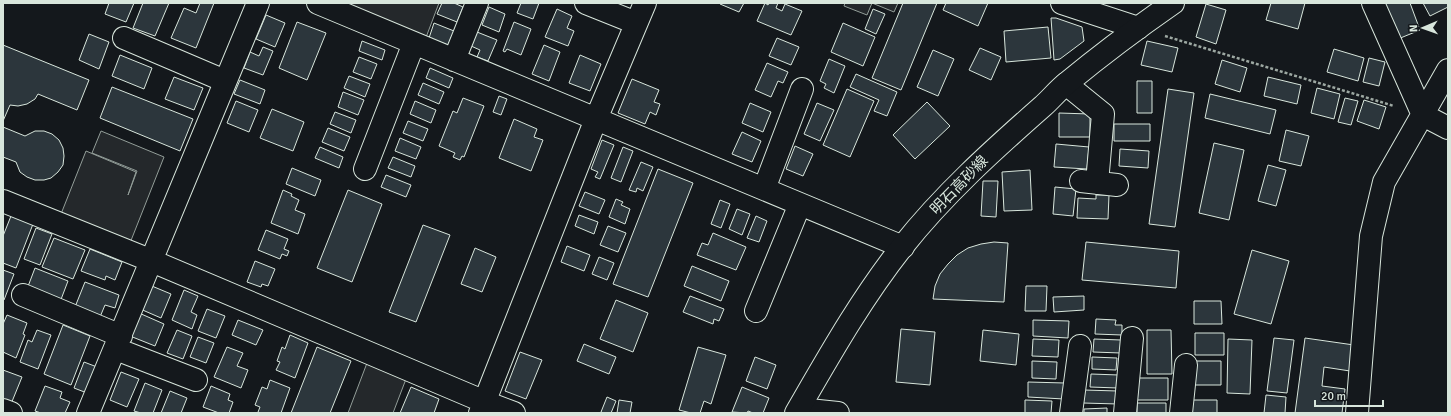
<svg xmlns="http://www.w3.org/2000/svg" width="1451" height="416" viewBox="0 0 1451 416" font-family="Signika,'Noto Sans JP',sans-serif">
  <rect width="100%" height="100%" fill="#14181c"/>
  <path fill="#24282b" stroke="#939e99" d="M 333,3 L 439,3 L 425,40 Z
    M 845,3 L 898,3 L 894,12 L 872,3 L 867,15 L 844,6 Z
    M 101,131 L 164,157 L 130,243 L 61,214 L 86,151 L 136,172 L 128,195 L 137,171 L 92,153 Z
    M 367,363 L 406,379 L 393,413 L 348,413 Z"/>
  <path fill="#2c363c" stroke="#d8e6dc" d="M 109,3 L 134,3 L 126,22 L 105,14 Z
    M 143,3 L 169,3 L 155,36 L 133,28 Z
    M 200,3 L 214,3 L 196,48 L 171,38 L 184,8 L 196,13 Z
    M 442,3 L 454,3 L 463,7 L 457,22 L 437,14 Z
    M 521,3 L 539,3 L 533,19 L 517,13 Z
    M 721,3 L 744,3 L 739,12 L 720,4 Z
    M 765,3 L 768,5 L 769,3 L 778,3 L 776,8 L 782,11 L 785,4 L 802,11 L 791,35 L 757,21 Z
    M 903,3 L 937,3 L 901,90 L 872,78 Z
    M 946,3 L 988,3 L 978,26 L 943,10 Z
    M 1271,3 L 1305,3 L 1298,29 L 1266,20 Z
    M 1384,3 L 1410,3 L 1420,30 L 1398,39 Z
    M 1423,3 L 1448,3 L 1448,7 L 1430,16 Z
    M 1206,4 L 1226,10 L 1216,44 L 1196,37 Z
    M 489,7 L 505,14 L 499,32 L 482,25 Z
    M 557,9 L 572,16 L 567,28 L 574,31 L 568,46 L 545,37 Z
    M 873,9 L 885,14 L 876,34 L 865,29 Z
    M 266,15 L 285,23 L 275,47 L 256,39 Z
    M 1051,18 L 1056,18 L 1082,27 L 1084,41 L 1060,59 L 1054,60 Z
    M 297,22 L 326,33 L 307,80 L 279,68 Z
    M 514,22 L 531,29 L 521,55 L 507,49 L 505,52 L 503,51 Z
    M 434,23 L 454,31 L 448,45 L 429,38 Z
    M 843,23 L 875,37 L 863,66 L 831,52 Z
    M 1048,27 L 1051,58 L 1006,62 L 1004,31 Z
    M 477,32 L 497,40 L 488,61 L 477,57 L 480,50 L 471,46 Z
    M 89,34 L 109,42 L 99,69 L 79,60 Z
    M 777,38 L 799,47 L 791,65 L 769,56 Z
    M 362,41 L 385,50 L 382,60 L 359,51 Z
    M 1147,41 L 1178,48 L 1172,72 L 1141,65 Z
    M 3,45 L 89,80 L 77,110 L 38,94 L 35,99 L 27,104 L 18,106 L 10,105 L 3,121 Z
    M 544,45 L 560,52 L 549,81 L 532,74 Z
    M 263,47 L 273,51 L 263,75 L 244,68 L 250,52 L 259,56 Z
    M 980,48 L 1001,57 L 991,80 L 969,70 Z
    M 1334,49 L 1364,58 L 1358,81 L 1327,72 Z
    M 933,50 L 954,59 L 938,96 L 917,87 Z
    M 120,55 L 152,68 L 144,89 L 112,76 Z
    M 580,55 L 601,64 L 590,91 L 569,83 Z
    M 359,57 L 377,64 L 371,79 L 353,72 Z
    M 1369,58 L 1385,62 L 1379,86 L 1363,82 Z
    M 829,59 L 845,66 L 834,93 L 824,88 L 826,84 L 820,81 Z
    M 1222,60 L 1247,68 L 1240,92 L 1215,84 Z
    M 767,63 L 788,72 L 783,83 L 778,81 L 771,97 L 755,90 Z
    M 430,68 L 453,78 L 449,88 L 426,78 Z
    M 856,74 L 897,92 L 887,116 L 874,111 L 879,100 L 850,87 Z
    M 349,76 L 370,84 L 365,97 L 344,88 Z
    M 174,77 L 203,88 L 194,110 L 165,99 Z
    M 1268,77 L 1301,85 L 1297,104 L 1264,96 Z
    M 632,79 L 659,90 L 654,102 L 660,104 L 656,115 L 650,112 L 645,124 L 618,113 Z
    M 240,80 L 265,90 L 260,104 L 234,94 Z
    M 1137,81 L 1152,81 L 1152,113 L 1137,113 Z
    M 423,83 L 444,92 L 439,104 L 418,95 Z
    M 112,87 L 193,119 L 180,151 L 100,118 Z
    M 1317,88 L 1340,94 L 1334,119 L 1311,113 Z
    M 847,89 L 874,101 L 850,157 L 823,145 Z
    M 1168,89 L 1194,93 L 1175,227 L 1149,224 Z
    M 343,92 L 364,100 L 358,115 L 338,107 Z
    M 1210,94 L 1276,110 L 1270,134 L 1205,118 Z
    M 499,96 L 507,99 L 501,115 L 493,112 Z
    M 463,98 L 484,106 L 464,157 L 462,156 L 460,160 L 453,157 L 455,153 L 439,146 L 453,111 L 457,113 Z
    M 1345,98 L 1358,101 L 1351,125 L 1338,122 Z
    M 1364,100 L 1386,107 L 1379,129 L 1357,121 Z
    M 236,101 L 258,110 L 249,132 L 227,123 Z
    M 415,101 L 436,110 L 431,123 L 410,114 Z
    M 927,102 L 950,126 L 915,159 L 893,135 Z
    M 750,103 L 771,112 L 763,132 L 742,123 Z
    M 817,103 L 834,110 L 820,141 L 804,134 Z
    M 272,109 L 304,122 L 293,151 L 260,138 Z
    M 335,112 L 356,120 L 351,133 L 330,124 Z
    M 1059,113 L 1090,114 L 1090,137 L 1059,137 Z
    M 514,119 L 537,129 L 534,137 L 543,140 L 531,171 L 499,158 Z
    M 408,121 L 428,129 L 423,141 L 403,133 Z
    M 1114,124 L 1150,124 L 1150,141 L 1114,141 Z
    M 3,127 L 25,136 L 35,131 L 44,131 L 52,134 L 59,140 L 63,148 L 64,156 L 63,165 L 58,172 L 51,178 L 44,180 L 35,180 L 27,177 L 20,172 L 16,162 L 3,157 Z
    M 328,128 L 350,137 L 344,151 L 322,142 Z
    M 1286,130 L 1309,136 L 1301,166 L 1279,161 Z
    M 742,132 L 761,141 L 752,162 L 732,154 Z
    M 400,138 L 421,147 L 416,159 L 395,151 Z
    M 602,140 L 614,145 L 600,179 L 595,177 L 598,172 L 591,169 Z
    M 1214,143 L 1244,150 L 1229,220 L 1199,213 Z
    M 1056,144 L 1089,147 L 1087,169 L 1054,167 Z
    M 795,146 L 813,154 L 803,176 L 786,169 Z
    M 320,147 L 343,157 L 339,168 L 315,158 Z
    M 623,147 L 633,151 L 621,182 L 611,178 Z
    M 1120,149 L 1149,151 L 1148,168 L 1119,166 Z
    M 393,157 L 415,166 L 411,177 L 388,168 Z
    M 641,162 L 653,167 L 643,191 L 637,188 L 636,192 L 629,190 Z
    M 1268,165 L 1286,170 L 1276,206 L 1258,201 Z
    M 292,168 L 321,180 L 315,196 L 286,184 Z
    M 658,169 L 693,183 L 648,297 L 613,284 Z
    M 1030,170 L 1032,210 L 1004,211 L 1002,172 Z
    M 386,175 L 411,185 L 406,197 L 381,187 Z
    M 983,181 L 998,181 L 996,217 L 981,216 Z
    M 1055,187 L 1076,189 L 1073,216 L 1053,214 Z
    M 283,190 L 292,194 L 291,196 L 299,200 L 295,210 L 305,214 L 298,234 L 271,223 Z
    M 348,190 L 382,204 L 352,282 L 317,268 Z
    M 585,192 L 605,200 L 599,214 L 579,206 Z
    M 1096,195 L 1109,195 L 1108,219 L 1077,218 L 1078,198 L 1096,199 Z
    M 616,199 L 623,202 L 621,205 L 630,209 L 625,224 L 609,217 Z
    M 720,200 L 730,204 L 721,228 L 711,224 Z
    M 737,209 L 750,214 L 742,235 L 729,229 Z
    M 579,215 L 598,222 L 594,234 L 575,226 Z
    M 11,216 L 33,224 L 16,268 L 3,263 L 3,236 Z
    M 756,216 L 767,221 L 759,242 L 747,238 Z
    M 423,225 L 450,235 L 416,322 L 389,312 Z
    M 608,226 L 626,233 L 618,252 L 600,245 Z
    M 36,228 L 52,234 L 40,265 L 24,259 Z
    M 266,230 L 288,239 L 284,249 L 289,251 L 287,256 L 282,254 L 280,259 L 258,250 Z
    M 713,233 L 746,247 L 736,270 L 697,255 L 702,243 L 708,245 Z
    M 54,238 L 85,250 L 73,279 L 42,267 Z
    M 994,242 L 1008,243 L 1004,302 L 933,299 L 935,286 L 940,274 L 948,264 L 957,255 L 968,248 L 981,244 Z
    M 1086,242 L 1179,251 L 1176,288 L 1082,280 Z
    M 567,246 L 590,255 L 584,271 L 561,262 Z
    M 475,248 L 496,257 L 482,292 L 461,284 Z
    M 90,249 L 122,262 L 115,280 L 106,276 L 105,280 L 81,271 Z
    M 1252,250 L 1289,261 L 1271,324 L 1234,314 Z
    M 599,257 L 614,263 L 607,280 L 592,274 Z
    M 255,261 L 275,269 L 268,286 L 262,284 L 261,287 L 247,282 Z
    M 692,266 L 729,281 L 721,301 L 684,286 Z
    M 35,268 L 68,281 L 60,302 L 27,289 Z
    M 3,270 L 14,274 L 4,300 L 3,300 Z
    M 85,282 L 119,295 L 115,308 L 105,305 L 100,317 L 75,307 Z
    M 147,284 L 171,294 L 161,318 L 138,308 Z
    M 1026,286 L 1047,286 L 1046,311 L 1025,311 Z
    M 184,290 L 198,296 L 191,312 L 197,315 L 192,329 L 172,320 Z
    M 690,296 L 724,309 L 719,321 L 714,319 L 713,324 L 683,312 Z
    M 1084,296 L 1084,310 L 1054,312 L 1053,297 Z
    M 616,300 L 648,313 L 633,352 L 600,339 Z
    M 1194,301 L 1221,301 L 1222,324 L 1194,324 Z
    M 207,309 L 225,316 L 216,338 L 198,331 Z
    M 139,313 L 164,324 L 155,346 L 130,336 Z
    M 7,315 L 27,323 L 23,334 L 25,335 L 16,358 L 3,352 L 3,324 Z
    M 1096,319 L 1116,320 L 1115,325 L 1122,325 L 1122,335 L 1095,334 Z
    M 238,320 L 263,330 L 256,345 L 232,335 Z
    M 1033,320 L 1069,321 L 1068,338 L 1033,336 Z
    M 63,325 L 90,336 L 71,385 L 44,374 Z
    M 901,329 L 935,332 L 930,385 L 896,382 Z
    M 37,330 L 51,335 L 38,369 L 20,362 L 28,340 L 32,342 Z
    M 177,330 L 192,336 L 183,359 L 167,353 Z
    M 983,330 L 1019,334 L 1016,365 L 980,361 Z
    M 1147,330 L 1171,330 L 1172,374 L 1147,374 Z
    M 1195,333 L 1224,333 L 1224,355 L 1195,355 Z
    M 290,335 L 308,343 L 295,378 L 276,370 L 280,362 L 277,361 L 282,347 L 285,349 Z
    M 198,337 L 214,343 L 206,363 L 190,357 Z
    M 1274,338 L 1294,340 L 1287,393 L 1267,391 Z
    M 1305,338 L 1354,345 L 1350,371 L 1324,367 L 1322,386 L 1345,389 L 1342,413 L 1295,413 Z
    M 1033,339 L 1059,340 L 1058,357 L 1032,356 Z
    M 1094,339 L 1121,340 L 1121,353 L 1093,352 Z
    M 1228,339 L 1252,340 L 1250,394 L 1227,393 Z
    M 584,344 L 616,357 L 609,374 L 577,361 Z
    M 227,347 L 243,353 L 237,366 L 248,370 L 241,388 L 214,377 Z
    M 317,347 L 351,361 L 330,413 L 291,413 Z
    M 698,347 L 726,355 L 711,404 L 704,401 L 700,413 L 691,413 L 679,410 Z
    M 520,352 L 542,360 L 526,399 L 505,391 Z
    M 755,357 L 776,365 L 767,389 L 746,381 Z
    M 1092,357 L 1117,358 L 1116,370 L 1092,369 Z
    M 1032,361 L 1057,362 L 1056,379 L 1032,378 Z
    M 1195,361 L 1221,361 L 1221,385 L 1195,385 Z
    M 84,362 L 97,367 L 87,393 L 74,388 Z
    M 3,370 L 22,377 L 11,404 L 3,401 Z
    M 121,372 L 139,379 L 127,407 L 110,400 Z
    M 1091,374 L 1119,375 L 1118,388 L 1090,387 Z
    M 1137,378 L 1168,378 L 1168,400 L 1137,400 Z
    M 270,380 L 290,388 L 281,413 L 261,413 L 258,412 L 260,407 L 255,405 L 262,387 L 267,389 Z
    M 1028,382 L 1065,383 L 1064,399 L 1028,397 Z
    M 145,383 L 162,390 L 153,413 L 141,413 L 134,411 Z
    M 45,386 L 62,392 L 60,398 L 70,402 L 65,413 L 41,413 L 35,411 Z
    M 211,386 L 230,394 L 228,400 L 233,402 L 229,413 L 219,413 L 203,407 Z
    M 411,387 L 439,399 L 434,413 L 400,413 Z
    M 742,387 L 769,398 L 763,413 L 753,413 L 748,411 L 747,413 L 732,412 Z
    M 1084,390 L 1118,391 L 1118,404 L 1083,403 Z
    M 170,391 L 187,398 L 181,413 L 161,413 Z
    M 1266,395 L 1286,397 L 1285,413 L 1264,413 Z
    M 607,397 L 616,401 L 611,413 L 603,413 L 601,412 Z
    M 619,400 L 632,402 L 630,413 L 617,413 Z
    M 1025,400 L 1052,401 L 1051,413 L 1025,413 Z
    M 1191,400 L 1217,400 L 1217,413 L 1191,413 Z
    M 1137,403 L 1166,403 L 1166,413 L 1137,413 Z
    M 1107,408 L 1107,413 L 1084,413 L 1084,409 Z"/>
  <g fill="none" stroke-linecap="round" stroke-linejoin="round">
    <defs>
      <path id="minor" d="M 318,3 L 903,247
        M 586,3 L 636,23
        M 1062,3 L 1138,28
        M 1373,3 L 1423,115 L 1448,128
        M 124,38 L 225,81
        M 454,60 L 477,3
        M 1066,84 L 1103,114 L 1097,183
        M 365,169 L 414,43
        M 1081,181 L 1117,185
        M 764,189 L 802,89
        M 3,201 L 152,261 L 485,402 L 514,413
        M 23,295 L 121,336
        M 756,311 L 800,204
        M 116,349 L 196,380
        M 799,409 L 838,413
        M 3,410 L 11,413
        M 88,413 L 258,3
        M 480,413 L 596,119 L 645,3
        M 1071,413 L 1080,346
        M 1125,413 L 1132,338
        M 1181,413 L 1186,365
        M 1357,413 L 1371,236 L 1384,182 L 1448,70"/>
      <path id="major" d="M 796,413 C 829,356 861,299 902,247 C 943,195 993,150 1043,106 C 1051,99 1058,90 1067,83 C 1101,55 1137,28 1173,3"/>
    </defs>
    <use href="#minor" stroke="#d8e6dc" stroke-width="24"/>
    <use href="#major" stroke="#d8e6dc" stroke-width="24"/>
    <path stroke="#9da8a2" stroke-width="2.5" stroke-dasharray="3 2" stroke-linecap="butt" d="M 1165,36 L 1394,106"/>
    <use href="#minor" stroke="#14181c" stroke-width="22"/>
    <use href="#major" stroke="#14181c" stroke-width="22"/>
  </g>
  <g text-anchor="middle" dominant-baseline="central" stroke-width="3" stroke-linejoin="round" paint-order="stroke">
    <g font-size="15" fill="#d8e6dc" stroke="#14181c">
      <text transform="translate(959 185) rotate(-46)">明石高砂線</text>
    </g>
  </g>
  <rect width="1451" height="416" fill="none" stroke="#d8e6dc" stroke-width="8"/>
  <g transform="translate(1423 28) rotate(268)" stroke="#14181c" stroke-width="3" paint-order="stroke">
  <path d="M0-3L7 15L0 10L-7 15Z" fill="#d8e6dc"/>
  <text y="-6" font-size="11" font-weight="bold" text-anchor="middle" fill="#d8e6dc">N</text>
  </g>
  <path d="M1315 400v6h68v-6" fill="none" stroke="#d8e6dc" stroke-width="2"/>
  <text x="1321" y="400" font-size="12" fill="#d8e6dc" stroke="#14181c" stroke-width="3" paint-order="stroke">20 m</text>
</svg>
